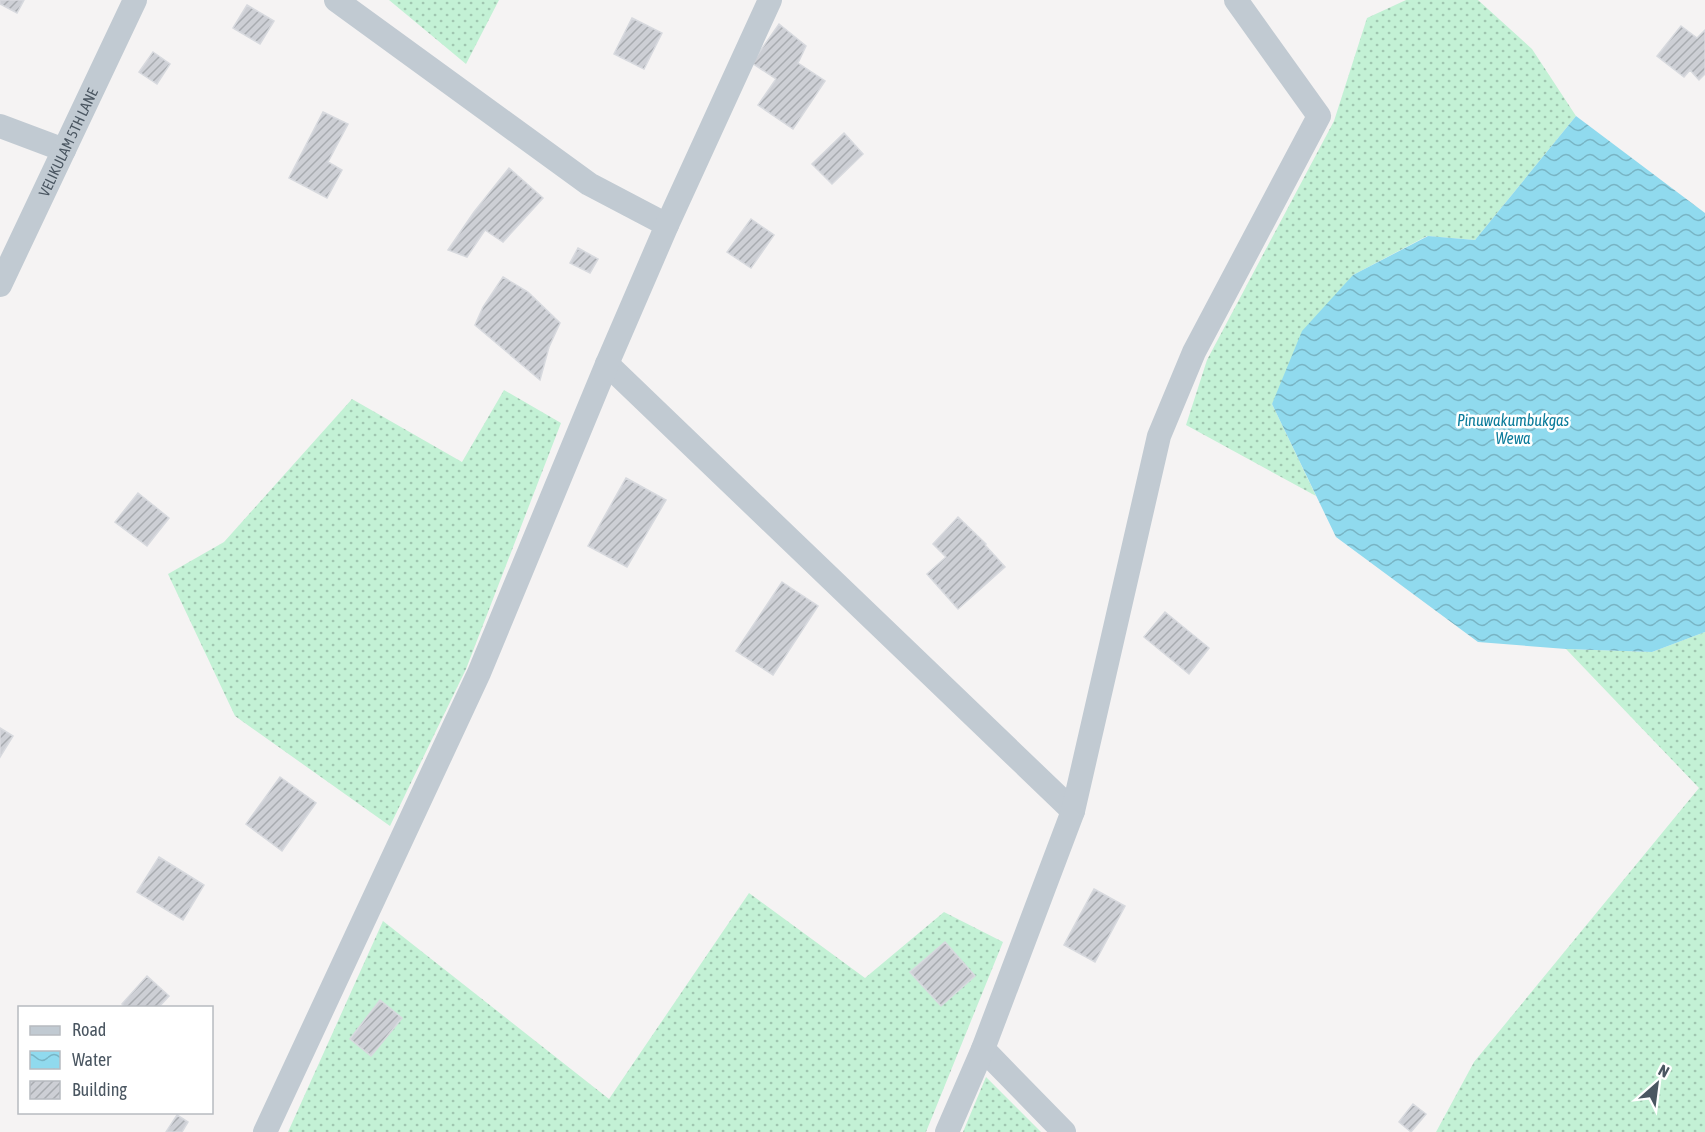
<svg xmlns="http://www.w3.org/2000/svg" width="1705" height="1132" viewBox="0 0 1705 1132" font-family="'Asap Condensed',sans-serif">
  <defs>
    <pattern id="grass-dots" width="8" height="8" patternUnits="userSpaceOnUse" patternTransform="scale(1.5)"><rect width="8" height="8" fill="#c3f1d5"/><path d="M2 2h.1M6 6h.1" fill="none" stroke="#a0c6b0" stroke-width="1.8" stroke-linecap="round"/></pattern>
    <pattern id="water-waves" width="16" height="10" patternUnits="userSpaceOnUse" patternTransform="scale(1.5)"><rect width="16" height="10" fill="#90daee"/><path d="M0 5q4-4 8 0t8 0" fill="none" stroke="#78b4c4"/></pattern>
    <pattern id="building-hatch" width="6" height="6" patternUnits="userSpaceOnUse" patternTransform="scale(1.5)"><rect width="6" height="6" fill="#cdcfd5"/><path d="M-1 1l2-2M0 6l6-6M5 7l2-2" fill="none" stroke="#a8abb0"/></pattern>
  </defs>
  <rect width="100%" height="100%" fill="#f5f3f3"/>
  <path fill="url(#grass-dots)" d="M 389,0 L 499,0 L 466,64 Z
    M 1406,0 L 1478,0 L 1532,49 L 1576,116 L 1475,240 L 1427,236 L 1353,275 L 1272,404 L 1316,496 L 1186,425 L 1207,360 L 1334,121 L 1367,18 Z
    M 504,390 L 561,423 L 466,669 L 390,826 L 235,716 L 168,574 L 224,542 L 352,399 L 462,462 Z
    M 1705,632 L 1705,1132 L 1436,1132 L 1474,1062 L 1699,788 L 1566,649 L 1652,652 Z
    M 749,893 L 865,978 L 944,912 L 1003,942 L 926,1132 L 288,1132 L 383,921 L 609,1099 Z
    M 986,1077 L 1041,1132 L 963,1132 Z"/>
  <path fill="url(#water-waves)" d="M 1576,116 L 1705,213 L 1705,632 L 1652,652 L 1566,649 L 1478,642 L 1336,537 L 1272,404 L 1302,331 L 1353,275 L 1428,236 L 1475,240 Z"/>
  <path fill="url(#building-hatch)" stroke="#d7d9de" stroke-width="1.5" d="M 0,0 L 24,0 L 17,13 L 0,4 Z
    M 247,5 L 274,21 L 260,44 L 233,28 Z
    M 632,18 L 662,33 L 644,69 L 614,54 Z
    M 779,24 L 806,46 L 798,63 L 825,81 L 793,129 L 758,105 L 776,79 L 752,63 Z
    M 1681,26 L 1697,38 L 1705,30 L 1705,74 L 1699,80 L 1690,70 L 1684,77 L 1657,56 Z
    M 153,52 L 170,64 L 157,84 L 139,72 Z
    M 323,112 L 348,124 L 328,162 L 342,170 L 327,198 L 289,178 Z
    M 844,133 L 863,154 L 832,184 L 812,164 Z
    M 509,168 L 543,198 L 503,242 L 485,230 L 467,257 L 448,250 L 474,212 Z
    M 751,219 L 774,235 L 751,268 L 727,252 Z
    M 578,248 L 598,259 L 590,273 L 570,263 Z
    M 503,277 L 528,292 L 560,323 L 549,347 L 540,380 L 475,325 L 483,307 Z
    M 626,478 L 666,500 L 627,567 L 588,546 Z
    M 138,493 L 169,518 L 147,546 L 115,522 Z
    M 958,517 L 986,544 L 985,545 L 1005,567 L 958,609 L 927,574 L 946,557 L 933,544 Z
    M 782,582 L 818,606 L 773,675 L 736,651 Z
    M 1165,612 L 1209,648 L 1189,674 L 1144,637 Z
    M 0,728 L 13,736 L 0,757 Z
    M 280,777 L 316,803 L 282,851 L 246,824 Z
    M 159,857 L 204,885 L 183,920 L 137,892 Z
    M 1094,889 L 1125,906 L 1095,962 L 1064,945 Z
    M 945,942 L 975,976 L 941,1006 L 910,972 Z
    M 147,976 L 169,996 L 158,1008 L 126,1008 L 122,1004 Z
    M 380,1000 L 402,1018 L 371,1056 L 350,1039 Z
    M 1413,1104 L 1426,1114 L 1411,1132 L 1399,1122 Z
    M 177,1115 L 188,1122 L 182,1132 L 166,1132 Z"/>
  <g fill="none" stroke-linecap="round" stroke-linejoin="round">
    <g stroke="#c1cad2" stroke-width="24">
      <path d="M 336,0 L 589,184 L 667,225"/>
      <path d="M 0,126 L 64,150"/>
      <path id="s1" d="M 0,285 L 135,0"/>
      <path d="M 607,364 L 1073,811"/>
      <path d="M 983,1049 L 1064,1132"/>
      <path d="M 265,1132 L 479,673 L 607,364 L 667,225 L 770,0"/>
      <path d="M 947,1132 L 983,1049 L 1073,811 L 1159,436 L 1194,352 L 1319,116 L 1236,0"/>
    </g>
  </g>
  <g text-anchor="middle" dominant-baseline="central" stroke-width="5" stroke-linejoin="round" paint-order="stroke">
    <g font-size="15" fill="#4a5661" stroke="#fff">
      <text stroke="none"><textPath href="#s1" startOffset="158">VELIKULAM 5TH LANE</textPath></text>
    </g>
    <g font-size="16" font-style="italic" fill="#0c7c9b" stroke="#fff">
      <text x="1513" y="420">Pinuwakumbukgas<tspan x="1513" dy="18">Wewa</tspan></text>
    </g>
  </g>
  <rect x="18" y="1006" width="195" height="108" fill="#ffffff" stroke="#b7bbc0" stroke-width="1.5"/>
  <rect x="30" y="1026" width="30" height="9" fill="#c1cad2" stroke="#b7bbc0" stroke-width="1.5"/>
  <text x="72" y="1036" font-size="18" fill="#4a5661">Road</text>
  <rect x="30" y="1051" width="30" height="18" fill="url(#water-waves)" stroke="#b7bbc0" stroke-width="1.5"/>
  <text x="72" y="1066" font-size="18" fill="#4a5661">Water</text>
  <rect x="30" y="1081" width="30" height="18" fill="url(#building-hatch)" stroke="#b7bbc0" stroke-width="1.5"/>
  <text x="72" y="1096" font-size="18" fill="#4a5661">Building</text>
  <g transform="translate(1657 1084) rotate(28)" stroke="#ffffff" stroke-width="4.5" paint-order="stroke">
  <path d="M0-4.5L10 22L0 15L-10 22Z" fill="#4a5661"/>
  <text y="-9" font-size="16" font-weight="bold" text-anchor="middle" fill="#4a5661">N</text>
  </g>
</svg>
